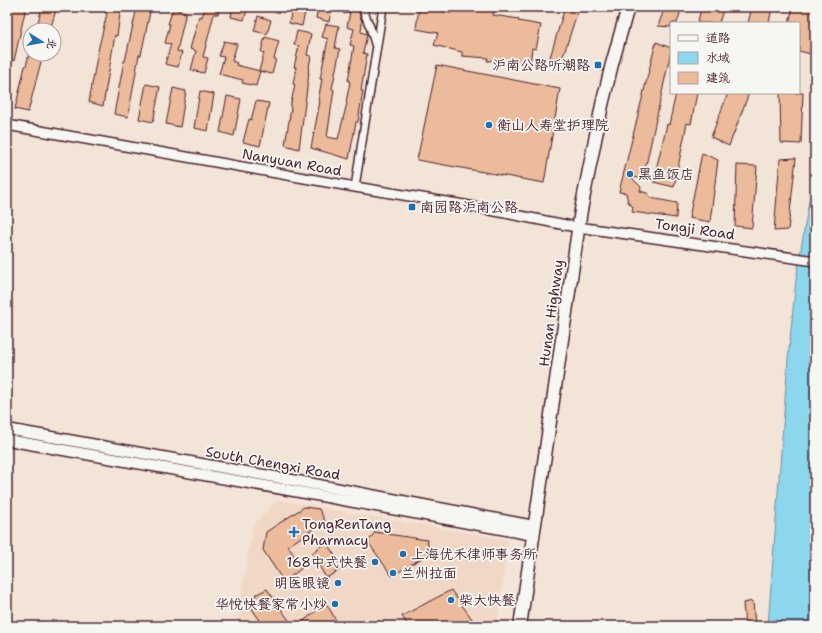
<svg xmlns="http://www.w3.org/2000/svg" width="822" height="633" viewBox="0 0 822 633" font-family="'Shantell Sans','LXGW WenKai TC',sans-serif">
  <rect width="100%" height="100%" fill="#f3e4d8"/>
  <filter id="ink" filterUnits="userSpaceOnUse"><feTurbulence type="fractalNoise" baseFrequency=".025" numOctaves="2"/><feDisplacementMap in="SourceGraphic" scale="8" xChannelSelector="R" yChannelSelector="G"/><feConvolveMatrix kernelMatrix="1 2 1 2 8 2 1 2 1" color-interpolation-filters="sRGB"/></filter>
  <g filter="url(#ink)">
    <path fill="#f1d8c6" d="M 278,500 L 508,540 L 497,626 L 236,626 L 253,525 Z"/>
    <path fill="#8cd7ed" stroke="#728d9f" d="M 815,164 L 815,626 L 768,626 L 788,359 L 796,280 Z"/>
    <path fill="#ebbb9b" stroke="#4a1f2b" d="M 12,7 L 26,7 L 14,61 L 13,60 L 9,74 L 7,74 L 7,27 Z
      M 42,7 L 57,7 L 50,30 L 36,30 Z
      M 106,7 L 121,7 L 117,36 L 115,35 L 103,106 L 89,102 L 98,51 L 107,13 L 105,13 Z
      M 137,7 L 151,7 L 141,55 L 139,55 L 128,117 L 114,114 L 124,61 L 125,61 Z
      M 205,7 L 220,7 L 218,14 L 214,14 L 203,57 L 208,58 L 204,73 L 191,70 L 196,51 L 190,49 L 199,16 L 202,17 Z
      M 233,7 L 248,7 L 244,20 L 231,17 Z
      M 318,7 L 332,7 L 329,22 L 316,18 Z
      M 339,7 L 357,7 L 362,22 L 361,32 L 367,34 L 363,53 L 367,54 L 361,91 L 363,91 L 358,122 L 356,122 L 349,159 L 311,148 L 320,101 L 318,101 L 322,79 L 320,79 L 328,39 L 322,37 L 326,24 L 339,26 L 335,48 L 340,49 L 332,89 L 334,90 L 327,137 L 338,139 L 347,103 L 346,102 L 350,82 L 348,81 L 354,46 L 350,45 L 354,29 L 347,27 L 350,12 L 344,14 Z
      M 419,7 L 451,13 L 452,7 L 470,7 L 476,8 L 476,7 L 494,11 L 493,15 L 519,19 L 518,21 L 541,25 L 536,49 L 532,48 L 530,66 L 512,63 L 512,60 L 487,61 L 488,58 L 462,56 L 462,52 L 434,45 L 438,33 L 416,29 Z
      M 565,7 L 579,7 L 559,69 L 548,64 Z
      M 665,7 L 682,7 L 677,23 L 671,23 L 671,27 L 658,26 Z
      M 702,7 L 724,7 L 719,23 L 697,23 Z
      M 752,7 L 772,7 L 769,23 L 748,23 Z
      M 793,7 L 815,7 L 815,55 L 799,51 L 799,23 L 789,23 Z
      M 173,9 L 186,12 L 177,51 L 182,52 L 178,67 L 165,64 L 171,44 L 165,43 L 170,24 L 168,24 Z
      M 292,9 L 305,12 L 302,26 L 289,23 Z
      M 258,16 L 271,20 L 267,34 L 254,31 Z
      M 297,31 L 311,34 L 307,55 L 311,56 L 308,73 L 309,73 L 299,149 L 285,145 L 291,108 L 290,107 L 295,85 L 293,84 L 296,67 L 294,67 L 299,46 L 294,45 Z
      M 265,37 L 279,41 L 274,59 L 276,59 L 272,74 L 259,71 L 264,53 L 261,52 Z
      M 224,41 L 237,44 L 232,61 L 237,63 L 236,65 L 260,71 L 256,86 L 242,83 L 243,80 L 219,74 L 224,57 L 219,56 Z
      M 656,42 L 671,48 L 671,51 L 643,179 L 630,176 L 641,187 L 640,191 L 647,193 L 651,198 L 677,203 L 676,218 L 632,212 L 633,207 L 628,202 L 626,193 L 619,192 Z
      M 29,54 L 43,54 L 28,112 L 15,109 L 25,66 L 26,66 Z
      M 437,65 L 560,89 L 544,183 L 417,160 Z
      M 146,84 L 160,87 L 153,122 L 139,119 Z
      M 173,88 L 186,91 L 180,127 L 166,124 Z
      M 200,91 L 214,94 L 208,131 L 194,128 Z
      M 676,93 L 697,93 L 691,124 L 687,123 L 674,187 L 653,182 L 667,124 L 669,125 Z
      M 728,93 L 749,93 L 729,146 L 711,137 Z
      M 780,93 L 803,93 L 801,144 L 781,143 Z
      M 227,96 L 241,99 L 234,136 L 220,132 Z
      M 256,101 L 269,103 L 260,146 L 243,142 L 249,119 L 251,120 Z
      M 702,153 L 718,160 L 710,222 L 689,218 Z
      M 796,158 L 788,230 L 774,231 L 780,159 Z
      M 737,165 L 757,166 L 752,228 L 735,226 Z
      M 304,507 L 319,509 L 325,521 L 288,546 L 302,568 L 284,582 L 263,550 L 266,532 Z
      M 375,532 L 427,540 L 430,553 L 392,576 L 368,542 Z
      M 326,542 L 343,568 L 326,578 L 312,553 Z
      M 267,589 L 293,626 L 264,626 L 252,609 L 255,595 Z
      M 451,590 L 475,623 L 470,626 L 408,626 L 402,616 Z
      M 753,601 L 755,626 L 745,626 L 743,603 Z
      M 326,603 L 337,622 L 331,626 L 297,626 Z"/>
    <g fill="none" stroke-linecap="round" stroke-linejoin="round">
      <defs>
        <path id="minor" d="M 362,7 L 370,27 L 376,47
          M 355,187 L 383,7"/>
        <path id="tertiary" d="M 7,125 L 355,187 L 464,205 L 571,226 L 815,261"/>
        <path id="secondary" d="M 7,429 L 303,482 L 534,526
          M 7,440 L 305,493 L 533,535"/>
        <path id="primary" d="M 520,626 L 581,210 L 602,105 L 612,64 L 628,7"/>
      </defs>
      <use href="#minor" stroke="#4a1f2b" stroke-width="10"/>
      <use href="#tertiary" stroke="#4a1f2b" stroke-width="12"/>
      <use href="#secondary" stroke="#4a1f2b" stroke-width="13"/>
      <use href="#primary" stroke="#4a1f2b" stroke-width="15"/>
      <use href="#minor" stroke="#f6f6f2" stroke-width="7"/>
      <use href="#tertiary" stroke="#f6f6f2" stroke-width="9"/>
      <use href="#secondary" stroke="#f6f6f2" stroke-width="10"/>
      <use href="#primary" stroke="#f6f6f2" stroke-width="12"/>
    </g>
  </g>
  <g fill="#1f6fb2" stroke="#f6f6f2" stroke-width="1.5">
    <rect x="594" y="61" width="8" height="8" rx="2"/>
    <circle cx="489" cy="125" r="4"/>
    <circle cx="630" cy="174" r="4"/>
    <rect x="408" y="203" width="8" height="8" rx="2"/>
    <path d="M292 526h4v4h4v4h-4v4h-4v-4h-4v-4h4z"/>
    <circle cx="403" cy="554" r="4"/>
    <circle cx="375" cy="562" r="4"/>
    <circle cx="393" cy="573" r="4"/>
    <circle cx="338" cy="583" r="4"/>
    <circle cx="451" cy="600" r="4"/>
    <circle cx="335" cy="604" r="4"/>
  </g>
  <g text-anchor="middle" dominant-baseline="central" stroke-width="3.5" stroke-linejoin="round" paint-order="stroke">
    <g font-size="14" fill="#4a1f2b" stroke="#f6f6f2" text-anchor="start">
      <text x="590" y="65" text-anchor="end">沪南公路听潮路</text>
      <text x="497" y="125">衡山人寿堂护理院</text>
      <text x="638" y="174">黑鱼饭店</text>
      <text x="420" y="207">南园路沪南公路</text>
      <text x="302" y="524">TongRenTang<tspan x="302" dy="16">Pharmacy</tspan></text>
      <text x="411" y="554">上海优禾律师事务所</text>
      <text x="367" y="562" text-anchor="end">168中式快餐</text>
      <text x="401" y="573">兰州拉面</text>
      <text x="330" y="583" text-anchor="end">明医眼镜</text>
      <text x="459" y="600">柴大快餐</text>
      <text x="327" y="604" text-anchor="end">华悦快餐家常小炒</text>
    </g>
    <g font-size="14" fill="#4a1f2b" stroke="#f6f6f2">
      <text transform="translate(292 162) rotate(10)">Nanyuan Road</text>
      <text transform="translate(695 229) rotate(8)">Tongji Road</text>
      <text transform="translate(551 313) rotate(-82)">Hunan Highway</text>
      <text transform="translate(273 463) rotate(10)">South Chengxi Road</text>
    </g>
  </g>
  <rect width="822" height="633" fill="none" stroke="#f6f6f2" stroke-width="24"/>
  <rect x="12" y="12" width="798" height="609" fill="none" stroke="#4a1f2b" stroke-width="1.5" filter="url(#ink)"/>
  <rect x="670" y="22" width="130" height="72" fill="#f6f6f2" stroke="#b1a0a2"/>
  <rect x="678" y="35" width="20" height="6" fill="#f6f6f2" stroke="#b1a0a2"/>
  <text x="706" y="42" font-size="12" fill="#4a1f2b">道路</text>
  <rect x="678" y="52" width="20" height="12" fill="#8cd7ed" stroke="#b1a0a2"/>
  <text x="706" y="62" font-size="12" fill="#4a1f2b">水域</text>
  <rect x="678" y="72" width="20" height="12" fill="#ebbb9b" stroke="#b1a0a2"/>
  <text x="706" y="82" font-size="12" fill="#4a1f2b">建筑</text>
  <g transform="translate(42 42) rotate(101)"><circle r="19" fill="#f6f6f2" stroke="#b1a0a2"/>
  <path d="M0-3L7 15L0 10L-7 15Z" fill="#1f6fb2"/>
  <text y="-6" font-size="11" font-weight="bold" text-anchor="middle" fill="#4a1f2b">北</text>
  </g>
</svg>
